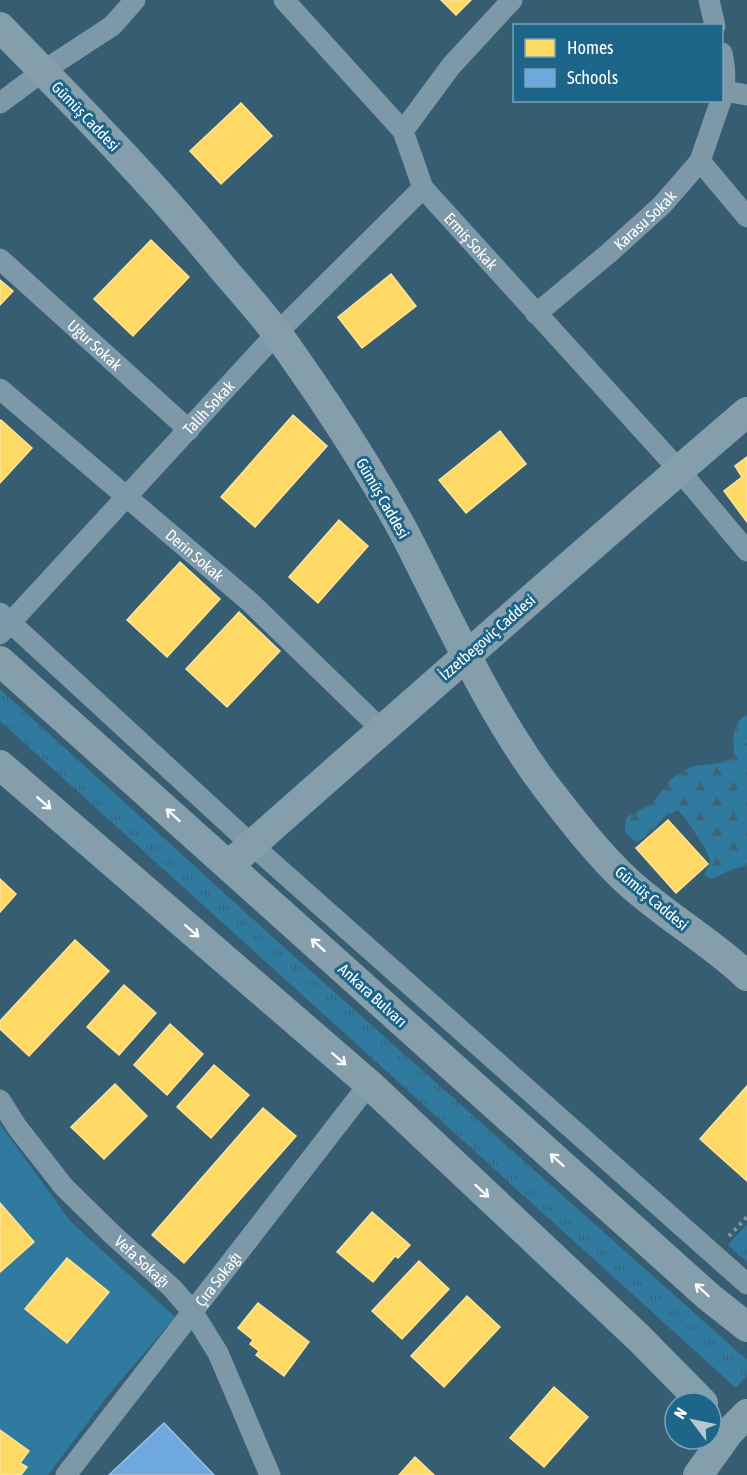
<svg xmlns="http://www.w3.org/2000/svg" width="747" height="1475" viewBox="0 0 747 1475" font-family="'Asap Condensed',sans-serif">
  <defs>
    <pattern id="grass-tufts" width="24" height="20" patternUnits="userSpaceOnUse" patternTransform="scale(1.5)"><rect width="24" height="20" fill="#307a9f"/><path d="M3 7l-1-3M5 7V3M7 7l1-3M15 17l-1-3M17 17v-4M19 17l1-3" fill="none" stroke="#3e6376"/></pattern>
    <pattern id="forest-firs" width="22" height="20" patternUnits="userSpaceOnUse" patternTransform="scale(1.5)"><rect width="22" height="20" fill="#307a9f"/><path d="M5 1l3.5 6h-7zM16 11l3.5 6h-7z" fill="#3e6376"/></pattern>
  </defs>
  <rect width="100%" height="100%" fill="#365d72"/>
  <path fill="url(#grass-tufts)" d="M 0,689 L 266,931 L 747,1360 L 747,1375 L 736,1388 L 0,721 Z
    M 747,1224 L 747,1262 L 728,1245 Z"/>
  <path fill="url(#forest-firs)" d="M 745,715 L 747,716 L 747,866 C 735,866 723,875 711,879 L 704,875 C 706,870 710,865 710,861 C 710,853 685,817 678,810 L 663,818 L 650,834 L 637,842 C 625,834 622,831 627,817 L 652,804 L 670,780 L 683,771 L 694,766 L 721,763 L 734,757 C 734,738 730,728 745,715 Z"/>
  <path fill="#307a9f" d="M 0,1124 L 70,1221 L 175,1317 L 109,1394 L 48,1475 L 0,1475 Z"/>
  <path fill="#ffd966" stroke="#ffe494" stroke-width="1.5" d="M 441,0 L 471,0 L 456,15 Z
    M 241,103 L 272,136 L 221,184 L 190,151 Z
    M 151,240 L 189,277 L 133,336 L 94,299 Z
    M 391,274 L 416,306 L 362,348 L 338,317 Z
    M 0,280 L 13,291 L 0,305 Z
    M 293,415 L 327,446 L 255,527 L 221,497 Z
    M 1,420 L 32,448 L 0,483 L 0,421 Z
    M 500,431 L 526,464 L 466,513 L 439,480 Z
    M 747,457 L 747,522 L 724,491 L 742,477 L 735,466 Z
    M 339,520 L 368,546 L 318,603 L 289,577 Z
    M 180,562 L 220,599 L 167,657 L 127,620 Z
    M 239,612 L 280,651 L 227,707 L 186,669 Z
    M 668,820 L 708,864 L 676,893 L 636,848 Z
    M 0,879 L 16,894 L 0,912 Z
    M 75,940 L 109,971 L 29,1056 L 0,1029 L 0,1021 Z
    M 124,985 L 156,1013 L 119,1055 L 87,1027 Z
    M 170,1024 L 203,1054 L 167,1095 L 134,1065 Z
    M 214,1065 L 249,1095 L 211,1138 L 177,1107 Z
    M 115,1084 L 147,1116 L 104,1159 L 71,1127 Z
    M 747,1086 L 747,1181 L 700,1139 Z
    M 263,1108 L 296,1136 L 184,1263 L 152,1235 Z
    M 0,1203 L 34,1242 L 0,1272 Z
    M 372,1212 L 410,1245 L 398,1258 L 395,1256 L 373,1282 L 337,1252 Z
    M 67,1258 L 109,1292 L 67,1343 L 25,1309 Z
    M 419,1261 L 449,1289 L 402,1339 L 372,1311 Z
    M 467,1296 L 500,1327 L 444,1387 L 411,1356 Z
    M 258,1303 L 309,1342 L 284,1376 L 256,1355 L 259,1351 L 250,1344 L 253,1340 L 238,1328 Z
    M 554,1387 L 588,1417 L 544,1467 L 510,1438 Z
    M 0,1430 L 29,1451 L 20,1463 L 27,1467 L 21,1475 L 0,1475 Z
    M 415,1457 L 434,1475 L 399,1475 Z"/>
  <path fill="#6fa8dc" stroke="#9ac2e6" stroke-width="1.5" d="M 164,1423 L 214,1475 L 109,1475 Z"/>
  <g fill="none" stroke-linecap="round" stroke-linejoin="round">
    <path stroke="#7d98a7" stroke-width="4" stroke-dasharray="3 4.5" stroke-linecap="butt" d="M 729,1236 L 747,1217"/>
    <g stroke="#7d98a7" stroke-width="21">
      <path id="s1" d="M 284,0 L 403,131 L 423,188 L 679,470 L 747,551"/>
      <path d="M 709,0 L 715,26"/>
      <path d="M 722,53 C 725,67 726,85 722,99"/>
      <path d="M 724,91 L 747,95"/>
      <path d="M 0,103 L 43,71 L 112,26 L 135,0"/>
      <path d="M 403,131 L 451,66 L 512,0"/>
      <path d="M 700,161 L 747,217"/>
      <path id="s2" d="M 0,259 L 189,430"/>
      <path id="s3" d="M 536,314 L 609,253 L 662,205 L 683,181 L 700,161 L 721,100"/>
      <path id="s4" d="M 0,389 L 250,602 L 383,731"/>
      <path d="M 0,613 L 252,845 L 747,1284"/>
      <path id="s5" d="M 0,634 L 277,333 L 423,188"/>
      <path id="s6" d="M 0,1100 L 17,1127 L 64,1187 L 113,1235 L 172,1288 L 192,1311 L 218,1353 L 270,1475"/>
      <path id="s7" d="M 66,1475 L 369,1084"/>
    </g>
    <path stroke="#859eac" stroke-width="30" d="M 0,27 C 77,106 154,184 224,270 C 243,292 262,313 279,336 C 324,399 367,464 404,532 C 449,619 488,710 547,788 C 572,820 598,854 627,881 C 665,916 710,941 747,976
      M 0,661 L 709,1297 L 747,1327
      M 0,765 L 369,1084 L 639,1338 L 703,1403
      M 229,865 C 401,713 573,561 747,412
      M 698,1475 L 729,1432 L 747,1414"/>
  </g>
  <defs><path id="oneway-shaft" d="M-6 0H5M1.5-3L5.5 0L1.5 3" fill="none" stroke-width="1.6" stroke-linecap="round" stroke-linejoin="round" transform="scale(1.5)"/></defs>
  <g stroke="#f9fafb">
    <use href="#oneway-shaft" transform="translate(44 803) rotate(41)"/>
    <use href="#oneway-shaft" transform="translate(173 815) rotate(-138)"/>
    <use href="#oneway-shaft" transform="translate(192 931) rotate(41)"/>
    <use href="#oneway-shaft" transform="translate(318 945) rotate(-138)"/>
    <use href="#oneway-shaft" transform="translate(339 1059) rotate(41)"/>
    <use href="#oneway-shaft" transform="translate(557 1160) rotate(-138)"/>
    <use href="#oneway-shaft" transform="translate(482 1191) rotate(43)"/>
    <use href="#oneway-shaft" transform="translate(702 1290) rotate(-138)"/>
  </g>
  <g text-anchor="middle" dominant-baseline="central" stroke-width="6" stroke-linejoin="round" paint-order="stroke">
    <g font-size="16" fill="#fff" stroke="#1e658a">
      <text transform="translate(86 116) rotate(46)">Gümüş Caddesi</text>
      <text stroke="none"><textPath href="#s3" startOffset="144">Karasu Sokak</textPath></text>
      <text stroke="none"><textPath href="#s1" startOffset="309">Ermiş Sokak</textPath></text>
      <text stroke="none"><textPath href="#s2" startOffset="128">Uğur Sokak</textPath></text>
      <text stroke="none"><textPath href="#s5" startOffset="308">Talih Sokak</textPath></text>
      <text transform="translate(383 498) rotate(60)">Gümüş Caddesi</text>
      <text stroke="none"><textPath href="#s4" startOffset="256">Derin Sokak</textPath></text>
      <text transform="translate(487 637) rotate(-41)">İzzetbegoviç Caddesi</text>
      <text transform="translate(652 898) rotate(40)">Gümüş Caddesi</text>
      <text transform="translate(373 995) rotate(42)">Ankara Bulvarı</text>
      <text stroke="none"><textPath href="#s6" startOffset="216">Vefa Sokağı</textPath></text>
      <text stroke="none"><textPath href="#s7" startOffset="248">Çıra Sokağı</textPath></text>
    </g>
  </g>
  <rect x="513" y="24" width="210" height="78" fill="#1e658a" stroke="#78a3b9" stroke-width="1.5"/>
  <rect x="525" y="39" width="30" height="18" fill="#ffd966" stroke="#78a3b9" stroke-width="1.5"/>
  <text x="567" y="54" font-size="18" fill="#ffffff">Homes</text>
  <rect x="525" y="69" width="30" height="18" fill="#6fa8dc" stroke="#78a3b9" stroke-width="1.5"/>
  <text x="567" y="84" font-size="18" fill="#ffffff">Schools</text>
  <g transform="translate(693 1421) rotate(302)"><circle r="28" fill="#1e658a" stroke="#78a3b9" stroke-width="1.5"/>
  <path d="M0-4.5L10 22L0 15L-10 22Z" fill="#b9c6ce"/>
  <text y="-9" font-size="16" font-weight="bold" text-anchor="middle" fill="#ffffff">N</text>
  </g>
</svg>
